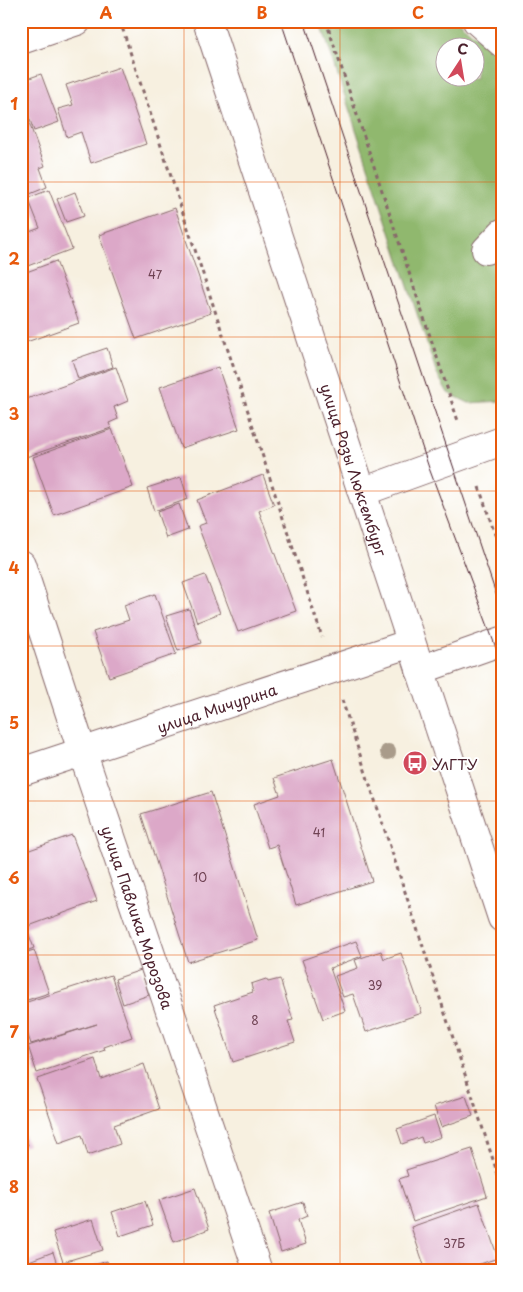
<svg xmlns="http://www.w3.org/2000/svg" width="523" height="1292" viewBox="0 0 523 1292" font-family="'Playpen Sans',sans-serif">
  <rect width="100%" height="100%" fill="#fff"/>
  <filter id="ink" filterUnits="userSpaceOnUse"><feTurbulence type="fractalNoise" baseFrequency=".02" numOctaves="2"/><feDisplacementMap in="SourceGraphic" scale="10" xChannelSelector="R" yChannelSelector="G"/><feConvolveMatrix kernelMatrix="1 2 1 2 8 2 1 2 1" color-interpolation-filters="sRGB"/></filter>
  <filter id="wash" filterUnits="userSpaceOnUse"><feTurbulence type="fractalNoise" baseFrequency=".0096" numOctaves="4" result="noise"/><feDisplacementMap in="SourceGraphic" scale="20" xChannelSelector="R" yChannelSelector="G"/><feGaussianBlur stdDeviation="1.12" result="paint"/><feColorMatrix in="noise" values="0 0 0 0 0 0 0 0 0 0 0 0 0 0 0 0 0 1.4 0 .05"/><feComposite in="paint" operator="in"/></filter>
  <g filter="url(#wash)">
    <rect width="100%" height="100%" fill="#f7f0e0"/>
    <path fill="#90b86e" stroke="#6d6c4c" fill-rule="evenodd" d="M 320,21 L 458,21 L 502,58 L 502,401 L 469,403 L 448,393 L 437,374 ZM 446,48 L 476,48 L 476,78 L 446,78 Z"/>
    <g id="blocks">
      <path fill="#dca8c8" d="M 120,67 L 146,144 L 91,163 L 81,132 L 67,137 L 58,109 L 73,105 L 66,85 Z
        M 41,74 L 59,122 L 34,131 L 21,95 L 21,81 Z
        M 21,101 L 45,166 L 40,168 L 47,187 L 25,196 L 21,185 Z
        M 49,190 L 72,249 L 25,267 L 23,262 L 21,263 L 21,235 L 40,228 L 28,198 Z
        M 75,192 L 84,216 L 66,222 L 57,199 Z
        M 175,208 L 211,313 L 136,339 L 99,235 Z
        M 56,261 L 79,323 L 21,344 L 21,274 Z
        M 107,348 L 113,367 L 78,379 L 72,360 Z
        M 116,367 L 128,401 L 114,407 L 118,419 L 109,423 L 111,428 L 23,458 L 21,453 L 21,401 Z
        M 218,367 L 239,429 L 181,448 L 160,387 Z
        M 112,429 L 133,487 L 54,515 L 33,457 Z
        M 263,475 L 274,505 L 259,511 L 296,611 L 238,632 L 198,526 L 206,523 L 197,500 Z
        M 181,477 L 188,499 L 154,511 L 147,488 Z
        M 179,504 L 188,530 L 166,538 L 157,512 Z
        M 205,575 L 220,613 L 197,622 L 183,583 Z
        M 155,594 L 176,654 L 109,677 L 93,632 L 129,620 L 124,605 Z
        M 189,609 L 201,643 L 178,651 L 166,616 Z
        M 333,759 L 372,881 L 296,905 L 277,845 L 268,848 L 254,804 L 280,795 L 274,778 Z
        M 211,792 L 258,940 L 188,962 L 141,814 Z
        M 72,835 L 97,901 L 26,927 L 34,948 L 21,953 L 21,923 L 24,922 L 24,920 L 21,921 L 21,853 Z
        M 356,941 L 362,956 L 330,968 L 345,1011 L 323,1019 L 302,960 Z
        M 34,950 L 49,993 L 24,1001 L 21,995 L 21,954 Z
        M 381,951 L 384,959 L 401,953 L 422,1013 L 366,1032 L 353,994 L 343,997 L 335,976 L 358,968 L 355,960 Z
        M 141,970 L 149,995 L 123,1004 L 115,979 Z
        M 111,975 L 132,1037 L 104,1047 L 105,1050 L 37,1073 L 28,1046 L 97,1024 L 31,1044 L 21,1015 L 21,1004 Z
        M 266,979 L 268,982 L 280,979 L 293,1020 L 288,1021 L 295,1042 L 233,1062 L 214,1005 L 253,992 L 251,984 Z
        M 95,1059 L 101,1079 L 144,1064 L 159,1109 L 114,1125 L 120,1144 L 88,1155 L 82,1135 L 59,1143 L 37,1079 Z
        M 466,1096 L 473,1116 L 441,1127 L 434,1106 Z
        M 434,1116 L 441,1137 L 423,1143 L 421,1137 L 402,1144 L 397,1129 Z
        M 21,1127 L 28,1145 L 21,1147 Z
        M 472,1149 L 487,1196 L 413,1221 L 399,1179 L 408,1176 L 406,1170 Z
        M 195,1188 L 209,1229 L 174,1242 L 159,1200 Z
        M 145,1201 L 153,1225 L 120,1236 L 112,1212 Z
        M 303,1202 L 307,1216 L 298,1220 L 306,1244 L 281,1252 L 269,1213 Z
        M 479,1203 L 498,1258 L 462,1270 L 459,1264 L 439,1271 L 426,1271 L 411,1227 Z
        M 93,1219 L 103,1250 L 63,1262 L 53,1232 Z
        M 53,1252 L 59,1271 L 21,1271 L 21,1264 Z
        M 107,1261 L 111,1271 L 83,1271 L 83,1269 Z"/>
    </g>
  </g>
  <g filter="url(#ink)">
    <use href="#blocks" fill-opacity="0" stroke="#87686a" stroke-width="1"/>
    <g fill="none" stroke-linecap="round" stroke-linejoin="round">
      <defs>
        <g id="minor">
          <path d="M 477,21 L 502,43"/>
          <path d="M 21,40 L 77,21"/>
          <path d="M 486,250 L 502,233"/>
          <path d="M 362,492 L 502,441"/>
          <path id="s1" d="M 21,564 L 82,751 L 258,1271"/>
          <path d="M 420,670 L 502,641"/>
          <path id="s2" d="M 21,772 L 411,643"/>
        </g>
        <g id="major">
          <path id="s3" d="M 207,21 L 502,918"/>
        </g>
      </defs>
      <use href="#minor" stroke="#87686a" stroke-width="30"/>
      <use href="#major" stroke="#87686a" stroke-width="30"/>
      <path stroke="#87686a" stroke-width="3" stroke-dasharray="4 4" stroke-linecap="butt" d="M 120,21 L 322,637
        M 326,21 L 458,421
        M 479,487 L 502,555
        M 342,700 L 502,1187"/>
      <use href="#minor" stroke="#fff" stroke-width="28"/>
      <use href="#major" stroke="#fff" stroke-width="28"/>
      <path stroke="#4a1f2b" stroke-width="1" d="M 281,21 L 429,468 L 502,664
        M 304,21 L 502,612"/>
    </g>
    <circle fill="#a99b8a" cx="388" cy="752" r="8"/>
  </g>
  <path fill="none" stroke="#e8590c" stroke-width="1" stroke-opacity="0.55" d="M 184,21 L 184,1271M 340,21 L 340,1271M 21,182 L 502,182M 21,337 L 502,337M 21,491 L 502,491M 21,646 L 502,646M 21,801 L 502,801M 21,955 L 502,955M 21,1110 L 502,1110"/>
  <defs>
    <symbol id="bus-disc" viewBox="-11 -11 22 22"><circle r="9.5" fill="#d1495b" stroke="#fff"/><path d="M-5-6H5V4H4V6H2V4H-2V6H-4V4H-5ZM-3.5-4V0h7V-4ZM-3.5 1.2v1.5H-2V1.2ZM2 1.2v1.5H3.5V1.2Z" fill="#fff"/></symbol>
  </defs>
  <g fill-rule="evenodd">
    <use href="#bus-disc" x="401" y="749" width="28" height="28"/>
  </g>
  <g text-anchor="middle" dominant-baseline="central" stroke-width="4" stroke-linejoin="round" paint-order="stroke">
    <g font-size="12" fill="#6e4152">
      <text x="155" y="274">47</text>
      <text x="319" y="832">41</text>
      <text x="200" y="877">10</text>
      <text x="375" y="985">39</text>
      <text x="255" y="1020">8</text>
      <text x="454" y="1243">37Б</text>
    </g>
    <g font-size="15" fill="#4a1f2b" stroke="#fff">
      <text stroke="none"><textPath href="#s3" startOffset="472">улица Розы Люксембург</textPath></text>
      <text stroke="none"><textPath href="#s2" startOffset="206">улица Мичурина</textPath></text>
      <text stroke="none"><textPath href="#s1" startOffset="372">улица Павлика Морозова</textPath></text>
    </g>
    <g font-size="15" fill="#4a1f2b" stroke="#fff" text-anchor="start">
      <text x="432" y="763">УлГТУ</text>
    </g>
  </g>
  <rect width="523" height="1292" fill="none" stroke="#fff" stroke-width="55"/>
  <g transform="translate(460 62) rotate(12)"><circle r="24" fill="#ffffff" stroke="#b7a5aa"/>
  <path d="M0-4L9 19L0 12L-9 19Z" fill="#d1495b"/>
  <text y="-8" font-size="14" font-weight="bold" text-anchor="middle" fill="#4a1f2b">С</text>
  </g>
  <rect x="28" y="28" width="468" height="1236" fill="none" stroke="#e8590c" stroke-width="2"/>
  <g font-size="16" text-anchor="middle" font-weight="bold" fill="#e8590c">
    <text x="106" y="19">A</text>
    <text x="262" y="19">B</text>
    <text x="418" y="19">C</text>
    <text x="14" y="110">1</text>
    <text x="14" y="265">2</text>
    <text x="14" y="420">3</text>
    <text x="14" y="574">4</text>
    <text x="14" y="729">5</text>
    <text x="14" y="884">6</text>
    <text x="14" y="1038">7</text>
    <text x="14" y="1193">8</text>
  </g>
</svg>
